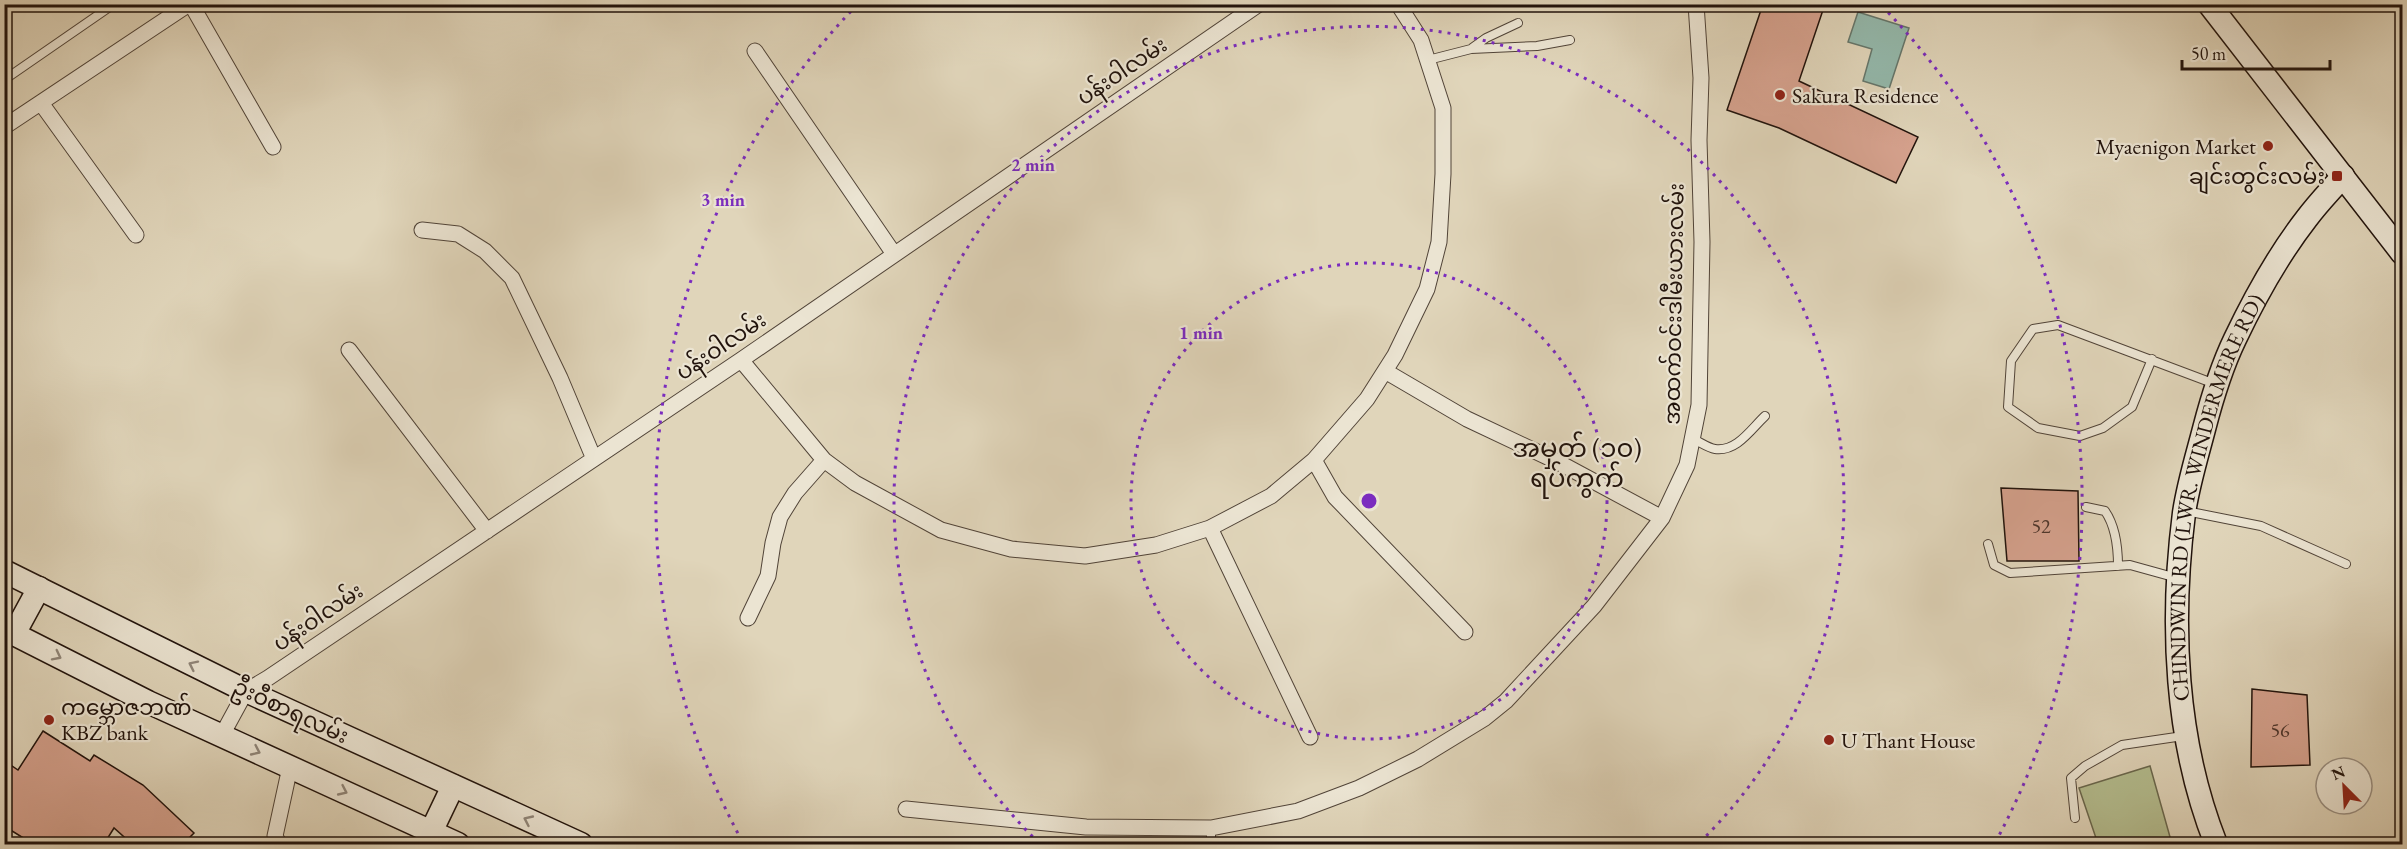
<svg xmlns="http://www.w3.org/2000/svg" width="2407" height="849" viewBox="0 0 2407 849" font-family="'EB Garamond','Noto Sans Myanmar',serif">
  <rect width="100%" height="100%" fill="#e0d5ba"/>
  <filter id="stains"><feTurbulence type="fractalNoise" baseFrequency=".00333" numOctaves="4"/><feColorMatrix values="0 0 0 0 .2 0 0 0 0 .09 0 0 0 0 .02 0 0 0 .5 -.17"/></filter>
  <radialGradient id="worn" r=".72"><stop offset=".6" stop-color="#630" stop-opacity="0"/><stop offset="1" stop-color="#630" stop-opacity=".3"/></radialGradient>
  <path fill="#b4bd8f" stroke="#6a684e" stroke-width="1.5" d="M 2150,766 L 2172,844 L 2098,844 L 2079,788 Z"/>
  <path fill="#94b9ac" stroke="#66776c" stroke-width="1.5" d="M 1858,12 L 1909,28 L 1889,89 L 1863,81 L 1872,49 L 1848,42 Z"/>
  <path fill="#d5a18d" stroke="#21130c" stroke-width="1.5" d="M 1763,4 L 1825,4 L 1799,81 L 1918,137 L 1896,183 L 1779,128 L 1727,110 Z
    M 2001,488 L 2078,491 L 2079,561 L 2007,561 Z
    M 2252,689 L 2307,695 L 2310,765 L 2251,767 Z
    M 43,731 L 90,761 L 94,755 L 143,785 L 194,833 L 183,844 L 132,844 L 114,828 L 104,844 L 33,844 L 4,826 L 4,776 L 12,766 L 18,770 Z"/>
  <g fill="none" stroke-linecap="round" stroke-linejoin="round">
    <defs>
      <path id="lane" d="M 1472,48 L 1486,38 L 1518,23
        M 1428,60 L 1471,49 L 1537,46 L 1570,40
        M 4,80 L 114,4
        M 2152,359 L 2132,407 L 2103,428 L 2080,436 L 2038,428 L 2008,407 L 2011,361 L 2033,329 L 2058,325 L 2215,384
        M 1693,439 C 1700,442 1708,448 1715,449 C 1737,452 1751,429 1765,416
        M 2086,507 L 2105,511 C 2116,527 2118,547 2118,566
        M 2186,511 L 2261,526 L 2346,564
        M 1988,544 L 1994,565 L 2010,573 L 2130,565 L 2177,578
        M 2075,818 L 2071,778 L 2085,766 L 2122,745 L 2183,736
        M 1211,844 L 1211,828"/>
      <path id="street" d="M 191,4 L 273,147
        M 755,51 L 894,254
        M 41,103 L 136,235
        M 4,127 L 189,4
        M 422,230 L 458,234 L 485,251 L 512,278 L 560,378 L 594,459
        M 349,350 L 487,531
        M 741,360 L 824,460 L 855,483 L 941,530 L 1011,549 L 1085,556 L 1156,545 L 1210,528 L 1271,496 L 1314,460 L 1367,399 L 1395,355 L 1427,289 L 1439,242 L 1443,174 L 1443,108 L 1421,40 L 1398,4
        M 1385,371 L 1467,419 L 1556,461 L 1662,518
        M 1314,460 L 1335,497 L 1465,632
        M 1210,528 L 1310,737
        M 748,618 L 768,576 L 773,543 L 780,517 L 795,493 L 824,460
        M 222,735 L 246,691 L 268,678 L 741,360 L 1259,4
        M 906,809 L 1086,827 L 1211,828 L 1298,811 L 1359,788 L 1418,759 L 1485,718 L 1506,701 L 1594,606 L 1662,518 L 1687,465 L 1699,405 L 1702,242 L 1699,140 L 1701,78 L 1696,4
        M 279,844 L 275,836 L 290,767"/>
      <g id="secondary">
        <path d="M 2209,4 L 2402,253"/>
        <path d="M 4,571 L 246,691 L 581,844"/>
        <path d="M 4,629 L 148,702 L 458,844"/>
        <path d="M 14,634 L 39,588"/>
        <path d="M 431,832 L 453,786"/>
        <path id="s1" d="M 2216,844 C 2175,741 2170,623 2184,513 C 2188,485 2197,456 2204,429 C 2212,398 2221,368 2235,339 C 2255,297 2279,254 2307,218 C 2318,203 2331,190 2343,176"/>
      </g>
    </defs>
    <use href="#lane" stroke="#514438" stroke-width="10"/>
    <use href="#street" stroke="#514438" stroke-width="17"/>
    <use href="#secondary" stroke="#21130c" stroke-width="25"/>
    <use href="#lane" stroke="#ebe4d2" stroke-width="8"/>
    <use href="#street" stroke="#ebe4d2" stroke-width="15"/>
    <use href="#secondary" stroke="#ebe4d2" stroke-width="22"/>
  </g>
  <defs><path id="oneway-chevron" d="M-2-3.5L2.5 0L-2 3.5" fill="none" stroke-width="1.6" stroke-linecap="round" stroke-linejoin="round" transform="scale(1.5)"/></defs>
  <g stroke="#908679">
    <use href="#oneway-chevron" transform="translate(57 656) rotate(27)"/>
    <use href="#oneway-chevron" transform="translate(193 665) rotate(-154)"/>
    <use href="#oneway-chevron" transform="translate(256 751) rotate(25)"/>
    <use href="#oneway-chevron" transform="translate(343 791) rotate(25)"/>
    <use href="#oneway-chevron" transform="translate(528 820) rotate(-155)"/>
  </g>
  <g fill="none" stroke="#7b2cbf" stroke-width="3" stroke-dasharray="3 6">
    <circle cx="1369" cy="501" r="238"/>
    <path d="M1039 843A475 475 0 1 1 1699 843"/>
    <path d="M742 841A713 713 0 0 1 856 6M1882 6A713 713 0 0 1 1996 841"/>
  </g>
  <g fill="#8f2418" stroke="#ebe4d2" stroke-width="2">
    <circle cx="1780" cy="95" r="6"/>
    <circle cx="2268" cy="146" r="6"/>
    <rect x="2331" y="170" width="12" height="12" rx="3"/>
    <circle cx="49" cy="720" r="6"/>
    <circle cx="1829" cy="740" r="6"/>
  </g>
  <g text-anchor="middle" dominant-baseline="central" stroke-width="4.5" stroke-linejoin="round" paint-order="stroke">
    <g font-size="20" fill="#4e362c">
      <text x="2041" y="526">52</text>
      <text x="2280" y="730">56</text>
    </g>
    <g font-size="22" fill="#21130c" stroke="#ebe4d2">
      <text transform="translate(1122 71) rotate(-34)">ပန်းဝါလမ်း</text>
      <text transform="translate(1674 304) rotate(-89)">အထက်ဝင်းဒါမီးယားလမ်း</text>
      <text transform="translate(721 346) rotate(-34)">ပန်းဝါလမ်း</text>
      <text stroke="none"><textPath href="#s1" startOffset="357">CHINDWIN RD (LWR. WINDERMERE RD)</textPath></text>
      <text transform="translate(318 617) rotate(-34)">ပန်းဝါလမ်း</text>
      <text transform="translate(291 711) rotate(25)">ဦးဝီစာရလမ်း</text>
    </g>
    <g font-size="22" fill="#21130c" stroke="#ebe4d2" text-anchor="start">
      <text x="1792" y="95">Sakura Residence</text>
      <text x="2256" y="146" text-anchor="end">Myaenigon Market</text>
      <text x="2325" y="176" text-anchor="end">ချင်းတွင်းလမ်း</text>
      <text x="61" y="707">ကမ္ဘောဇဘဏ်<tspan x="61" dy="25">KBZ bank</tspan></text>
      <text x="1841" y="740">U Thant House</text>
    </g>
    <g font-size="26" fill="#21130c" stroke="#ebe4d2">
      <text x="1577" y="448">အမှတ် (၁၀)<tspan x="1577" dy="30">ရပ်ကွက်</tspan></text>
    </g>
  </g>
  <circle cx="1369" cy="501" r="9" fill="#7b2cbf" stroke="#ebe4d2" stroke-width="3"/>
  <g font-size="18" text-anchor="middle" font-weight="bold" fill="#7b2cbf" stroke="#ebe4d2" stroke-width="4.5" stroke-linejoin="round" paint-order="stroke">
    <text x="1033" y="171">2 min</text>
    <text x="723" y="206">3 min</text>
    <text x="1201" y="339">1 min</text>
  </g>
  <rect width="2407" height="849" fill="none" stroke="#e0d5ba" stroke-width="24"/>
  <rect x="6" y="6" width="2395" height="837" fill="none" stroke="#21130c" stroke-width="3"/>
  <rect x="12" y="12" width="2383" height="825" fill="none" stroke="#21130c" stroke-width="1.5"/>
  <g transform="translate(2344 786) rotate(336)"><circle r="28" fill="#ebe4d2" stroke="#9a9083" stroke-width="1.5"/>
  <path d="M0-4.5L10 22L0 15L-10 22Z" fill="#8f2418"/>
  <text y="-9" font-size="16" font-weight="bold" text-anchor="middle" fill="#21130c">N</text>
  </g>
  <path d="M2182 60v9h148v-9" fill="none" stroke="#21130c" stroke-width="3"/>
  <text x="2191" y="60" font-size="18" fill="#21130c" stroke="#ebe4d2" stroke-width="4.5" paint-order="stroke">50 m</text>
  <rect width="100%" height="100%" filter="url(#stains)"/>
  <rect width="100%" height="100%" fill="url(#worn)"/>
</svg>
